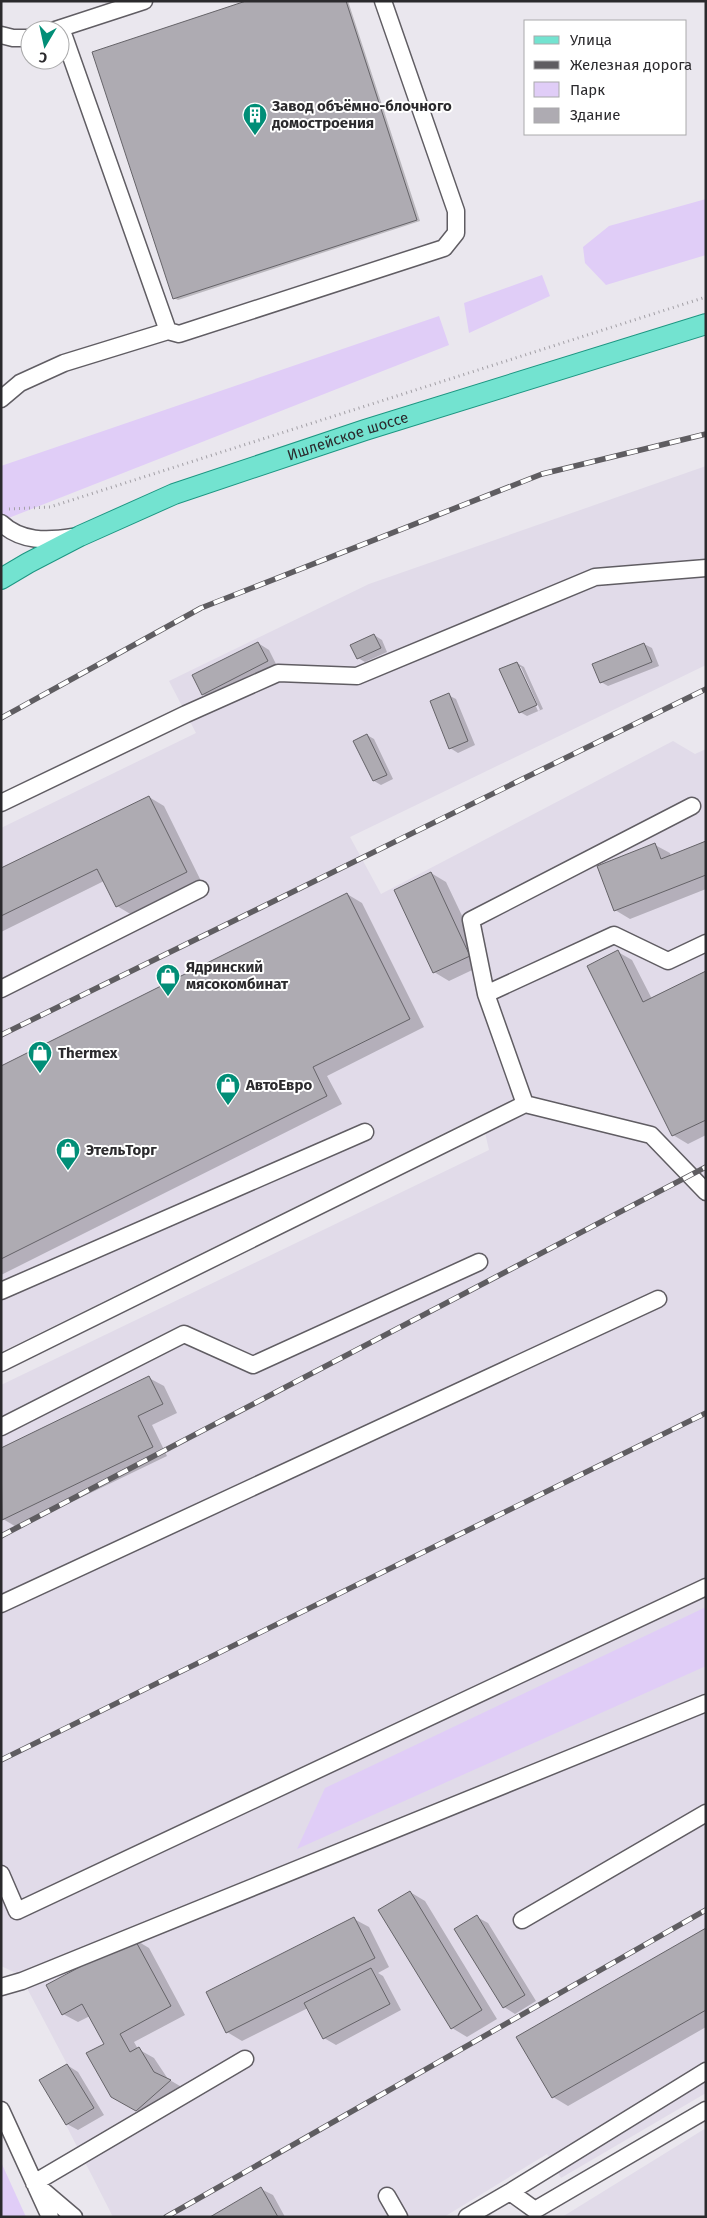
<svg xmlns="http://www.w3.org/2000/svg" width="707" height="2218" viewBox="0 0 707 2218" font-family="'Fira Sans',sans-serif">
  <rect width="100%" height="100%" fill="#eae7ee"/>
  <path fill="#e1dbe9" d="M 706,466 L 706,665 L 350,837 L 381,894 L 673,741 L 695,754 L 706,749 L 706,2093 L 561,2178 L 547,2154 L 444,2217 L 113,2217 L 66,2125 L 39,2080 L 67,2064 L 20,1975 L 1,1966 L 1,1385 L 489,1150 L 481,1115 L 1,1352 L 1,828 L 196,733 L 169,681 L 369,584 Z
    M 706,2128 L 706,2217 L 562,2217 Z"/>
  <path fill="#e0cdf7" d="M 706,199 L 706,255 L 606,285 L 585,263 L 583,247 L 609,226 Z
    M 542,275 L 550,296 L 469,333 L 464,303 Z
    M 439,316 L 449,345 L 1,521 L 1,466 Z
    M 706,1607 L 706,1666 L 297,1849 L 325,1788 Z
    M 1,2162 L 26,2217 L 1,2217 Z"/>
  <path fill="#0003" fill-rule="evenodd" d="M 250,1 L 348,1 L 420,221 L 178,300 L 174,298 Z
    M 374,635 L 382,640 L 387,652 L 365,662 L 358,658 Z
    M 258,643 L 269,650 L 278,668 L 214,700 L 203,694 Z
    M 644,644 L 652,648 L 659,666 L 608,686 L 601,682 Z
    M 517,663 L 524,667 L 543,709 L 527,716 L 520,712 ZM 518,667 L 521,667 L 540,710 L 538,711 Z
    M 448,695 L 456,699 L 475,745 L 458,753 L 450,748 Z
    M 367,735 L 374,739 L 393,779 L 381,785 L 374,781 Z
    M 149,797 L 164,806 L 201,881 L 132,915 L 117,906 L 104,881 L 1,932 L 1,869 Z
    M 706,843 L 706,889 L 630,919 L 615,910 L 655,845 L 670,853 L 671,856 Z
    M 431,873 L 446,882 L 485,964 L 449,981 L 434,972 Z
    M 347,894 L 362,903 L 424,1027 L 327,1076 L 342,1104 L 1,1275 L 1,1067 Z
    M 618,952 L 632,960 L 652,999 L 706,972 L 706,1135 L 688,1144 L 673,1135 Z
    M 149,1378 L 164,1386 L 177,1413 L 152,1425 L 167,1456 L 18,1528 L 3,1519 L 1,1515 L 1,1449 Z
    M 410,1892 L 425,1901 L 497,2019 L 467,2037 L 452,2028 Z
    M 477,1917 L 488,1923 L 536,2001 L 515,2014 L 504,2007 Z
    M 354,1919 L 369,1927 L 389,1967 L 378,1973 L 383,1976 L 401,2010 L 336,2045 L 324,2038 L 308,2008 L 242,2041 L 227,2032 L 207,1993 Z
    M 706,1929 L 706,2027 L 568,2106 L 553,2097 Z
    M 134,1939 L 149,1948 L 185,2015 L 134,2042 L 138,2049 L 154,2058 L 168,2079 L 185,2089 L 152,2119 L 127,2105 L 105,2044 L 90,2016 L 78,2022 L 63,2014 Z
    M 67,2065 L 78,2072 L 104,2115 L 78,2130 L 67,2124 Z
    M 261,2189 L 273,2195 L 285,2217 L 212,2217 Z"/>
  <path fill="#aeabb2" stroke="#656368" d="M 246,1 L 346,1 L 417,220 L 173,299 L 92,52 Z
    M 374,634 L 381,648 L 357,659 L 350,645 Z
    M 258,642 L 268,661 L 202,695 L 192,675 Z
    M 644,643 L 652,662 L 600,683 L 592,664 Z
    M 517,662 L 537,705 L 519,713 L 499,669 Z
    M 449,693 L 468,741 L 449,749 L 430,701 Z
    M 367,734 L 387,775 L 373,781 L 353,741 Z
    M 149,796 L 187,872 L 116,907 L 97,869 L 1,916 L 1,868 Z
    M 706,841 L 706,875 L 614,911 L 597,866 L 655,843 L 661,859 Z
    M 431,872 L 470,956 L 433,973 L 394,890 Z
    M 347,893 L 410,1019 L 313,1067 L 327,1096 L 1,1259 L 1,1066 Z
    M 618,950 L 643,1002 L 706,971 L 706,1120 L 672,1136 L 587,966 Z
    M 149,1376 L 163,1404 L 138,1416 L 153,1447 L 2,1520 L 1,1448 Z
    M 410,1891 L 482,2010 L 451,2029 L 378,1910 Z
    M 477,1915 L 525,1995 L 503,2008 L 454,1929 Z
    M 354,1917 L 375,1958 L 226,2033 L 206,1992 Z
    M 706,1928 L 706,2010 L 552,2098 L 516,2037 Z
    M 134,1938 L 171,2006 L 120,2034 L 130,2052 L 139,2047 L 154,2072 L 171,2080 L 136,2111 L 111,2097 L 86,2053 L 104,2044 L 82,2004 L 62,2015 L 46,1985 Z
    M 371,1968 L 390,2004 L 323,2039 L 304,2003 Z
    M 67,2064 L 94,2108 L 66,2125 L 39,2080 Z
    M 261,2187 L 278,2217 L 210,2217 Z"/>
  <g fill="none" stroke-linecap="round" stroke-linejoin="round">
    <defs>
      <path id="minor" d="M 61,28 L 168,331 L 179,334 L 444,248 L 456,233 L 456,211 L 383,1
        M 55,30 L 144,1
        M 1,35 L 13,38 L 30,38
        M 1,399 L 20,383 L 64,363 L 168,331
        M 1,523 C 21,542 47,541 73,537
        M 1,803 L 186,714 L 278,673 L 357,676 L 595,577 L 706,568
        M 1,989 L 200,889
        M 486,994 L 471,920 L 692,806
        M 525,1104 L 486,994 L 614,935 L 668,961 L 706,943
        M 1,1291 L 365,1132
        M 1,1363 L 525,1104 L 651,1135 L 706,1192
        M 1,1427 L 184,1334 L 253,1365 L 479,1262
        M 1,1604 L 658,1299
        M 1,1874 L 17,1911 L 706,1587
        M 522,1920 L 706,1813
        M 1,1987 L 22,1981 L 706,1703
        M 706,2071 L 510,2192 L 535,2210 L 706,2110
        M 1,2110 L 50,2217
        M 387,2196 L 399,2217
        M 74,2217 L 34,2183 L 245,2059
        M 467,2217 L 510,2192"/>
      <g id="major">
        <path id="s1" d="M 1,579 L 28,563 L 80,536 L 174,494 L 365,430 L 706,324"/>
      </g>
    </defs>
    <use href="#minor" stroke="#605d63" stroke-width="19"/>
    <use href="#major" stroke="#1d9682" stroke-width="22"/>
    <path stroke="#a3a0a6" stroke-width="3" stroke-dasharray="1 4" stroke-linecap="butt" d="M 9,509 L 50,507 L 706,297"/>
    <use href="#minor" stroke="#fff" stroke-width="16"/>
    <use href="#major" stroke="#73e3d0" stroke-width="20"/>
    <defs>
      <path id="rail" d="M 1,718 L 201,608 L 542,474 L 706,434
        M 1,1035 L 706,689
        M 1,1536 L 706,1167
        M 1,1760 L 706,1413
        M 166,2217 L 706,1910"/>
    </defs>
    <use href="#rail" stroke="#5f5d61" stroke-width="5.5"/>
    <use href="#rail" stroke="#fff" stroke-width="4" stroke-dasharray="11" stroke-linecap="butt"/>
  </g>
  <defs>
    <symbol id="building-pin" viewBox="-11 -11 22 30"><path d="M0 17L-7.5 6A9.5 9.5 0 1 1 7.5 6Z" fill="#018e77" stroke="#fff"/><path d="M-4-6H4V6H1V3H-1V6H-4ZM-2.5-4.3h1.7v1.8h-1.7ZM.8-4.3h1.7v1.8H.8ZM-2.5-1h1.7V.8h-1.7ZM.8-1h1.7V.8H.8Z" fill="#fff"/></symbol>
    <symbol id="shop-pin" viewBox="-11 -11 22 30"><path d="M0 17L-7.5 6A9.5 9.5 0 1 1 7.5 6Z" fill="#018e77" stroke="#fff"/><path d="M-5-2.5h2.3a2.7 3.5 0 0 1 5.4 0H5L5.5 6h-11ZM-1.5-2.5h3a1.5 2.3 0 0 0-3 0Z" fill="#fff"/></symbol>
  </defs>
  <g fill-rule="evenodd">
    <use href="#building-pin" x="241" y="101" width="28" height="38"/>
    <use href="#shop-pin" x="154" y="962" width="28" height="38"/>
    <use href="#shop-pin" x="26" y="1039" width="28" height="38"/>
    <use href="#shop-pin" x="214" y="1071" width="28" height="38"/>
    <use href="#shop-pin" x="54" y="1136" width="28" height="38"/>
  </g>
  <g text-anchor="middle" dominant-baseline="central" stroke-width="4" stroke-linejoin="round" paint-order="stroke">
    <g font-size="15" font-weight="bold" fill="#2b2a2d" stroke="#fff" text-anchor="start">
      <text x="272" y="106">Завод объёмно-блочного<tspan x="272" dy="17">домостроения</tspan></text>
      <text x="186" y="967">Ядринский<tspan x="186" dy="17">мясокомбинат</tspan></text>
      <text x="58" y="1053">Thermex</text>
      <text x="246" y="1085">АвтоЕвро</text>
      <text x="86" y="1150">ЭтельТорг</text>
    </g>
    <g font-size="15" fill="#2b2a2d" stroke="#fff">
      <text stroke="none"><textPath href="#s1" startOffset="376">Ишлейское шоссе</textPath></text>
    </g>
  </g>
  <rect width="707" height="2218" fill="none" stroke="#2b2a2d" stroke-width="5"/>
  <rect x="524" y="20" width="162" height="115" fill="#ffffff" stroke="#aaaaab"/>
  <rect x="534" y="36" width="25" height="8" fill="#73e3d0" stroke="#aaaaab"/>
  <text x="570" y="45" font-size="15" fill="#2b2a2d">Улица</text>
  <rect x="534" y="61" width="25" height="8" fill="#5f5d61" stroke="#aaaaab"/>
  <text x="570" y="70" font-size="15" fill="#2b2a2d">Железная дорога</text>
  <rect x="534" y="82" width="25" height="15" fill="#e0cdf7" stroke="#aaaaab"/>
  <text x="570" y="95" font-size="15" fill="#2b2a2d">Парк</text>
  <rect x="534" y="108" width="25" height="15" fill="#aeabb2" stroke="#aaaaab"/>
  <text x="570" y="120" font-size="15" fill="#2b2a2d">Здание</text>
  <g transform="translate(45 45) rotate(189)"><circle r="24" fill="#ffffff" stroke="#aaaaab"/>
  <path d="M0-4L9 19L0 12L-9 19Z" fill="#018e77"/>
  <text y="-8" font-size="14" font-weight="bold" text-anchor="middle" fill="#2b2a2d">С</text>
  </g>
</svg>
